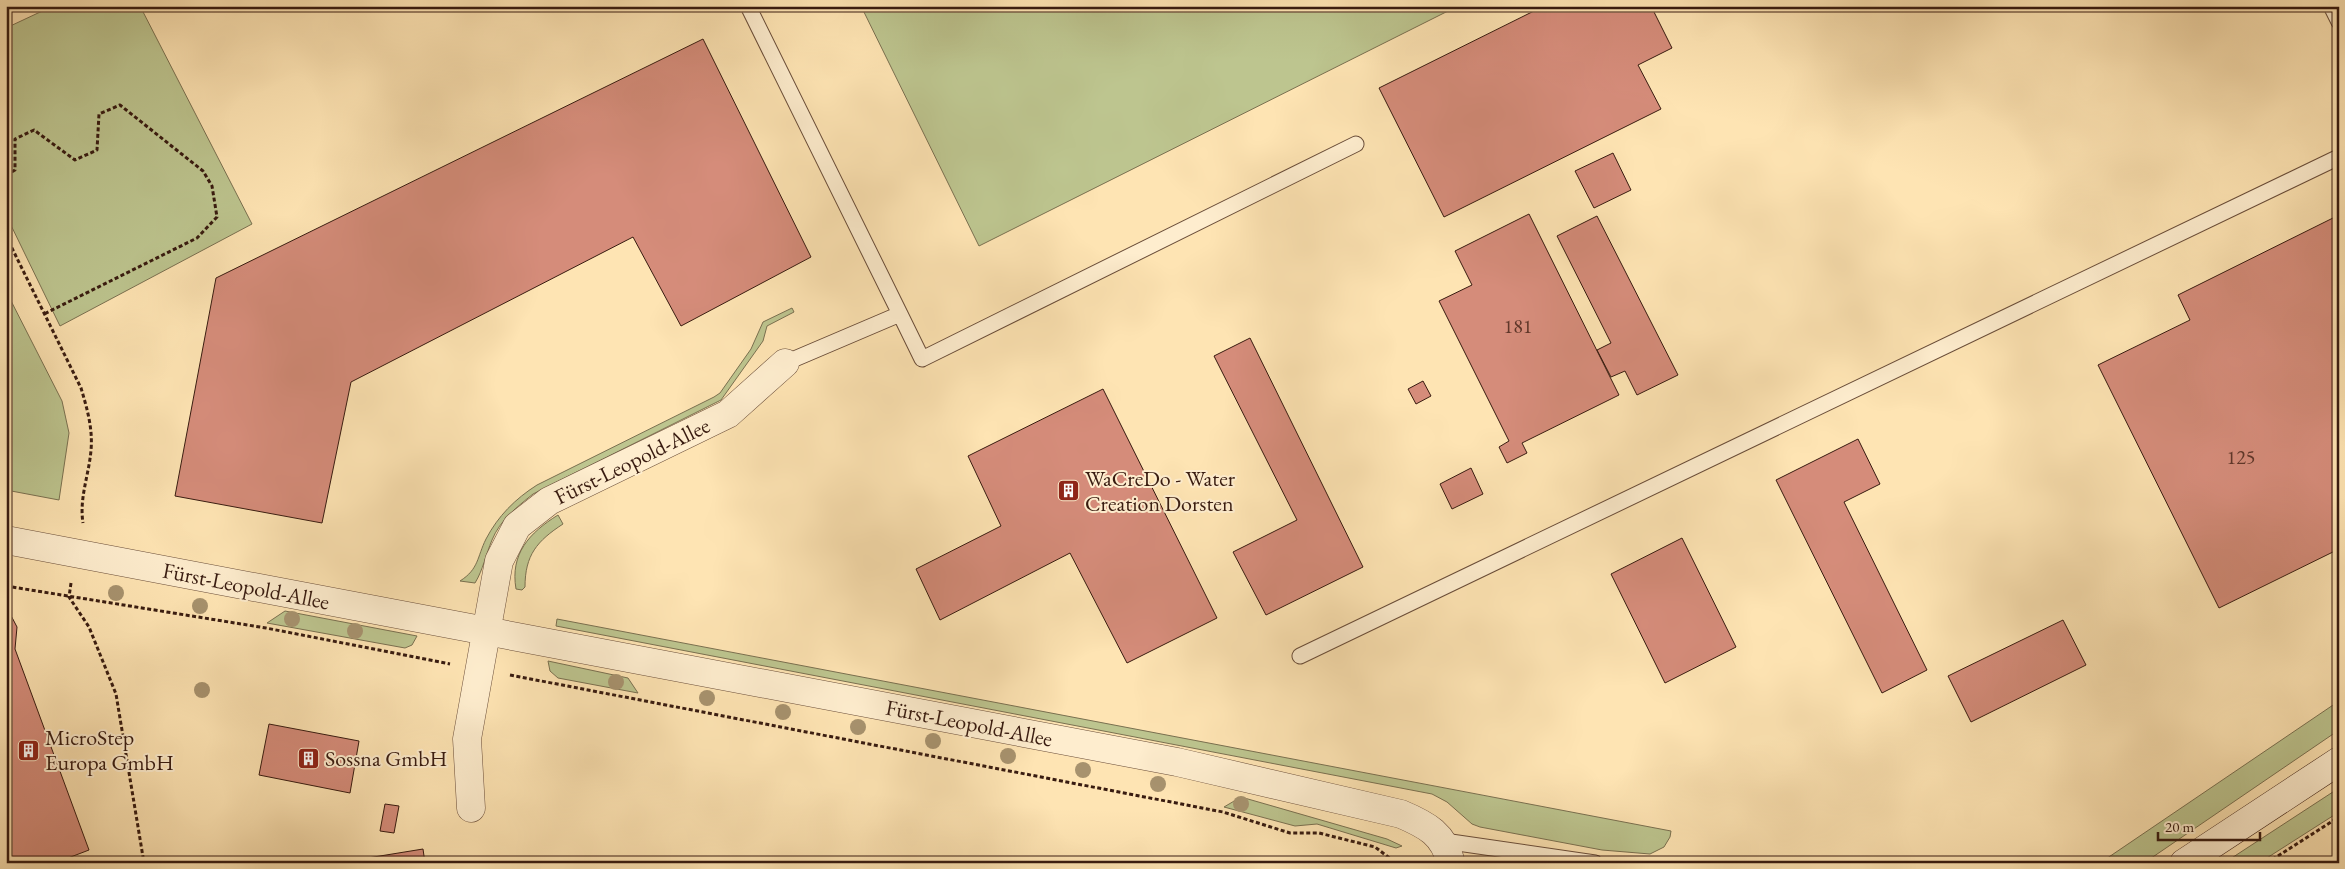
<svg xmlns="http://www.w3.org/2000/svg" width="2345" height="869" viewBox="0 0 2345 869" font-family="'EB Garamond',serif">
  <rect width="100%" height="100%" fill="#fee4b3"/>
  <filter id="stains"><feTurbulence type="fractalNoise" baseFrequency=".004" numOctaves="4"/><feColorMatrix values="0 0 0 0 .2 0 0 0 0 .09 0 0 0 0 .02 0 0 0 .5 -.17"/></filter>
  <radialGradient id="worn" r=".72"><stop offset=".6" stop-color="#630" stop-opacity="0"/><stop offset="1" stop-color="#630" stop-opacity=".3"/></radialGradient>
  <path fill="#bdc58f" stroke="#7a7050" d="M 53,6 L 140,6 L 252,224 L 60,326 L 6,215 L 6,28 Z
    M 861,6 L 1458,6 L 979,246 Z
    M 6,291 L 62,401 L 69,433 L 59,500 L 6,490 Z
    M 792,308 L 794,312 L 767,326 L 763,341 L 721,400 L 533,494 C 517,507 500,520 492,540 C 486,554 483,570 475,583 L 460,581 C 479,569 477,557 486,539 C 498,516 515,499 537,485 L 714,397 L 720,393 L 751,349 L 763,322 Z
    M 558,515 L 563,524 C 537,541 525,555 525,587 L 522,590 L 516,589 C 510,554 529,533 558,515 Z
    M 285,611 L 417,636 L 412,645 L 405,648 L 267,623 Z
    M 557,619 L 1671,831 L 1670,837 L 1664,847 L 1650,854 L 1602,850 L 1480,827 L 1472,824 L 1447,802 L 1432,794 L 556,626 Z
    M 548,661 L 628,678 L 638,693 L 558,678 L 550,671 Z
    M 2339,701 L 2339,730 L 2144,863 L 2100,863 Z
    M 2339,788 L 2339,812 L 2259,863 L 2224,863 Z
    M 1241,797 L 1387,839 L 1402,846 L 1396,848 L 1317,824 L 1295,826 L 1224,807 Z"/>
  <path fill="#d58c7a" stroke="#381b10" d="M 1544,6 L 1651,6 L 1672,48 L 1638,65 L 1661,109 L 1444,217 L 1379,88 Z
    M 703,39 L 811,257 L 681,326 L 633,237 L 351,382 L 322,523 L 175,496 L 216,278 Z
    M 1613,153 L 1631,190 L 1594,208 L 1575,171 Z
    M 1529,214 L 1619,395 L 1522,443 L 1527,453 L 1507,463 L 1499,447 L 1509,441 L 1439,301 L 1472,285 L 1455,251 Z
    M 2339,215 L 2339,549 L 2219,608 L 2098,365 L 2190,320 L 2178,295 Z
    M 1597,216 L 1678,375 L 1637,395 L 1625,371 L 1611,377 L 1597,350 L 1611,343 L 1557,236 Z
    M 1250,338 L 1363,567 L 1266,615 L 1233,552 L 1297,520 L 1214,356 Z
    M 1423,381 L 1431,396 L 1416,404 L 1408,389 Z
    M 1103,389 L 1217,618 L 1127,663 L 1070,553 L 940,620 L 916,569 L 1001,526 L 968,456 Z
    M 1858,439 L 1880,484 L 1844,502 L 1927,670 L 1882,693 L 1776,480 Z
    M 1471,468 L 1483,494 L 1452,509 L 1440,484 Z
    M 1682,538 L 1736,647 L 1665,683 L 1611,574 Z
    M 6,606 L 17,627 L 15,649 L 89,850 L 55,863 L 6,863 Z
    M 2063,620 L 2086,665 L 1971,722 L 1948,676 Z
    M 269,724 L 359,741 L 350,793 L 259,775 Z
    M 385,804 L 399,806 L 394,833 L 380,831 Z
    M 423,849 L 425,863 L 337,863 Z"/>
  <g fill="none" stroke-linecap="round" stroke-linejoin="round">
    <defs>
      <path id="lane" d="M 748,6 L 900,314 L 785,363
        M 2331,6 L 2339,22
        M 900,314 L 922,359 L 1356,144
        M 1300,656 L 2339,157
        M 1444,841 L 1595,863"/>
      <path id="street" d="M 6,540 L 1177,762 L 1401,814 C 1427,825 1444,834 1451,863
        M 471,808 L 467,739 L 499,561 L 517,526 L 549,501 L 728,414 L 785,363"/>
      <path id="secondary" d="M 2184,863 L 2339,761"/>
    </defs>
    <use href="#lane" stroke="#6a4d39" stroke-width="17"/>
    <use href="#street" stroke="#6a4d39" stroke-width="29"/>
    <use href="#secondary" stroke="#381b10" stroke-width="29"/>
    <path stroke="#381b10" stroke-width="3" stroke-dasharray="4 2.5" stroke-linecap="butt" d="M 6,175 L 15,170 L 15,139 L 34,130 L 75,160 L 97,150 L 99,114 L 120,105 L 203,171 L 212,186 L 217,217 L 197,238 L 44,314
      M 6,236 L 81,388 C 87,408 93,429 91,450 C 89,475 79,498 83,523
      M 71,583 L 69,597 L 89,627 L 116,694 L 144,863
      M 6,586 L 266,628 L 450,664
      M 510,675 L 1223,812 L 1290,833 L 1319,833 L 1375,847 L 1396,863
      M 2267,863 L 2339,817"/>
    <use href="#lane" stroke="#feedce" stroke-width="15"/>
    <use href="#street" stroke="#feedce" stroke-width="28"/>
    <use href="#secondary" stroke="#feedce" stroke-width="28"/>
  </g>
  <g fill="#a7926e">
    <circle cx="116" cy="593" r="8"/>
    <circle cx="200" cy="606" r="8"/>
    <circle cx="292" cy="619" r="8"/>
    <circle cx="355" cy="631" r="8"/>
    <circle cx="616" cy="682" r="8"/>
    <circle cx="202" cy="690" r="8"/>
    <circle cx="707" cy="698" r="8"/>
    <circle cx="783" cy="712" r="8"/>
    <circle cx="858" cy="727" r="8"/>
    <circle cx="933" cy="741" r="8"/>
    <circle cx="1008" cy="756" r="8"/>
    <circle cx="1083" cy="770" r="8"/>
    <circle cx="1158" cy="784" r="8"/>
    <circle cx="1241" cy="804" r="8"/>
  </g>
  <defs>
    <symbol id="building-square" viewBox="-11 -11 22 22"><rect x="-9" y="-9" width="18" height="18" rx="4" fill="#8f2418" stroke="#feedce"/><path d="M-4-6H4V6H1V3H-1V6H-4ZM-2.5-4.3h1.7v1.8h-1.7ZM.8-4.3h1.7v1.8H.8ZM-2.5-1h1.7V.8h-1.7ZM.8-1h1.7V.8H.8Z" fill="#fff"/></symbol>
  </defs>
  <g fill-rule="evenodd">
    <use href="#building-square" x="1056" y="478" width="25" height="25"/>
    <use href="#building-square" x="16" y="738" width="25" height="25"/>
    <use href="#building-square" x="296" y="746" width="25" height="25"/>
  </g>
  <g text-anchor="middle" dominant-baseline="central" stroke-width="4" stroke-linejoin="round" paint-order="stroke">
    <g font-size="20" fill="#5f372a">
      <text x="1518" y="326">181</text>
      <text x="2241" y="457">125</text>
    </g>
    <g font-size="22" fill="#381b10" stroke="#feedce">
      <text transform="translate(632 461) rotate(-26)">Fürst-Leopold-Allee</text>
      <text transform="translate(246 586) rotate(11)">Fürst-Leopold-Allee</text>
      <text transform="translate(969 723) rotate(11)">Fürst-Leopold-Allee</text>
    </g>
    <g font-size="22" fill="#381b10" stroke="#feedce" text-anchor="start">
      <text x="1085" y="478">WaCreDo - Water<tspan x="1085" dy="25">Creation Dorsten</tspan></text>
      <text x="45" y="737">MicroStep<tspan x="45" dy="25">Europa GmbH</tspan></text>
      <text x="325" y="758">Sossna GmbH</text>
    </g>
  </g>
  <rect width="2345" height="869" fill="none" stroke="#fee4b3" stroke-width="25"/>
  <rect x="8" y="8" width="2330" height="854" fill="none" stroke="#381b10" stroke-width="2.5"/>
  <rect x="12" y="12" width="2320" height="844" fill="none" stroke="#381b10"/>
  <path d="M2158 832v8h102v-8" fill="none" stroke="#381b10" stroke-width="2.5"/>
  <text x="2165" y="832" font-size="15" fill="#381b10" stroke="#feedce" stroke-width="4" paint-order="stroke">20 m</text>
  <rect width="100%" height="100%" filter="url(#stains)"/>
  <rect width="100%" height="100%" fill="url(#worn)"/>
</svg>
